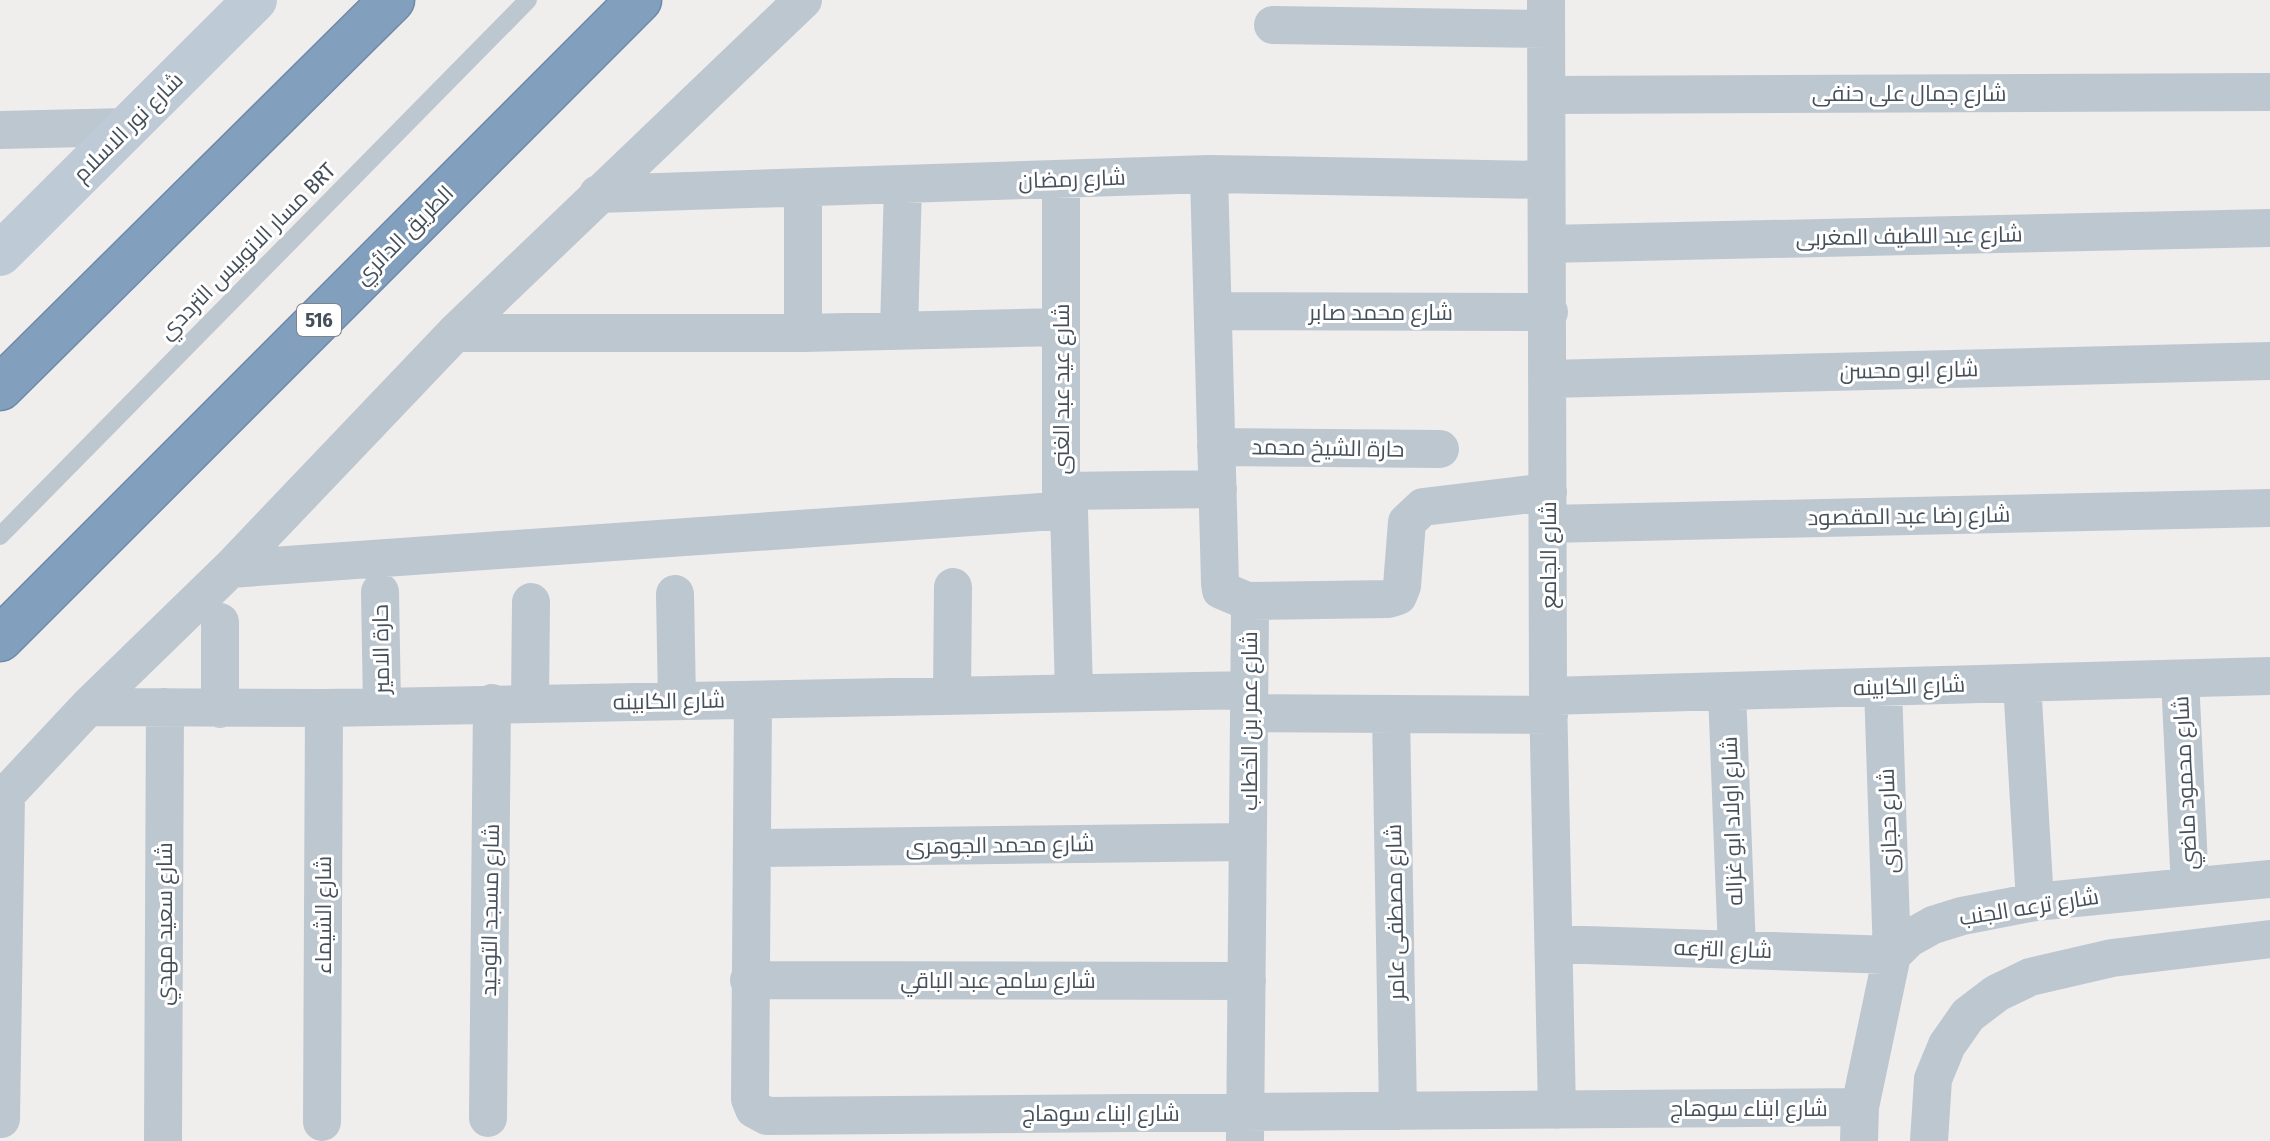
<svg xmlns="http://www.w3.org/2000/svg" width="2270" height="1141" viewBox="0 0 2270 1141" font-family="'Fira Sans Condensed',Cairo,sans-serif">
<style>
.lines{fill:none;stroke-linecap:round;stroke-linejoin:round}
.highway-casing{stroke:#6e8aaa;stroke-width:47}
.lane{stroke:#bdc7d0;stroke-width:18}
.street{stroke:#bdc7d0;stroke-width:38}
.secondary{stroke:#bfcad7;stroke-width:44}
.highway{stroke:#829fbe;stroke-width:44}
.labels{text-anchor:middle;dominant-baseline:central;stroke-width:6;stroke-linejoin:round;paint-order:stroke}
.shield{fill:#fff;stroke:#7d848c;stroke-width:2}
.shield-label{font-size:20px;font-weight:bold;fill:#45505b}
.street-label{font-size:22px;fill:#45505b;stroke:#fff}
</style>
<rect width="100%" height="100%" fill="#f0eded"/>
<g class="lines">
<!-- highway casing -->
<g class="highway-casing">
<path id="highway" d="M0,388l392,-388
M0,639l639,-639"/>
</g>
<!-- lane -->
<path class="lane" d="M0,536l528,-536"/>
<!-- street -->
<path class="street" d="M1546,0l2,696 9,414
M1273,25l273,4
M1547,95l723,-3
M0,130l127,-3
M1209,174l11,409 1,7 26,11 3,11 -5,529
M1061,179v312l8,19 5,182
M803,188v145
M598,194l611,-20 337,6
M1547,244l723,-16
M1213,311l336,1
M899,330l4,-146
M455,333h348l258,-6
M1548,379l722,-18
M1216,447l224,2
M1061,491l157,-2
M1548,524l722,-16
M230,569l839,-59
M380,592l2,114
M675,594l2,107
M1247,601l141,-2 10,-3 4,-10 5,-64 16,-15 125,-15
M2180,679l10,208
M2022,683l13,219
M1727,692l10,258
M952,696l1,-109
M1548,696l722,-20
M753,700l-3,399 4,10 13,7 1093,-9
M530,703l1,-101
M88,707l236,1 925,-18
M220,709v-87
M1249,713l300,2
M1391,714l7,397
M0,801l88,-94 142,-138 225,-236 348,-333
M752,848l496,-6
M1554,944l338,11 -9,-268
M749,980l498,1
M488,1118l4,-415
M1,1119l5,-324
M322,1122l2,-414
M163,1141l2,-434
M1859,1141l1,-34 32,-152 16,-16 25,-14 29,-9 73,-14 235,-23
M1929,1141l4,-62 14,-34 21,-30 29,-22 33,-16 82,-19 158,-19"/>
<!-- secondary -->
<path class="secondary" d="M0,254l255,-254"/>
<!-- highway -->
<use href="#highway" class="highway"/>
</g>
<g class="labels">
<!-- shield labels -->
<rect class="shield" x="297" y="304" width="44" height="32" rx="6"/>
<g class="shield-label">
<text x="319" y="320">516</text>
</g>
<!-- street labels -->
<g class="street-label">
<text x="1909" y="93">شارع جمال على حنفى</text>
<text transform="translate(128 127) rotate(-45)">شارع نور الاسلام</text>
<text transform="translate(1072 179) rotate(-2)">شارع رمضان</text>
<text transform="translate(404 235) rotate(-45)">الطريق الدائري</text>
<text transform="translate(1909 236) rotate(-1)">شارع عبد اللطيف المغربى</text>
<text transform="translate(247 251) rotate(-45)">مسار الاتوبيس الترددي BRT</text>
<text x="1381" y="312">شارع محمد صابر</text>
<text transform="translate(1909 370) rotate(-1)">شارع ابو محسن</text>
<text transform="translate(1061 389) rotate(-90)">شارع عيد عبد الغنى</text>
<text transform="translate(1328 448) rotate(1)">حارة الشيخ محمد</text>
<text transform="translate(1909 516) rotate(-1)">شارع رضا عبد المقصود</text>
<text transform="translate(1548 555) rotate(-90)">شارع الجامع</text>
<text transform="translate(381 649) rotate(-91)">حارة الامير</text>
<text transform="translate(1909 686) rotate(-2)">شارع الكابينه</text>
<text transform="translate(669 701) rotate(-1)">شارع الكابينه</text>
<text transform="translate(1249 721) rotate(-90)">شارع عمر بن الخطاب</text>
<text transform="translate(2185 783) rotate(-93)">شارع محمود ماضي</text>
<text transform="translate(1732 821) rotate(-92)">شارع اولاد ابو غزاله</text>
<text transform="translate(1888 821) rotate(-92)">شارع حجازى</text>
<text transform="translate(1000 845) rotate(-1)">شارع محمد الجوهرى</text>
<text transform="translate(2029 907) rotate(-9)">شارع ترعه الجنب</text>
<text transform="translate(490 910) rotate(-89)">شارع مسجد التوحيد</text>
<text transform="translate(1395 912) rotate(-91)">شارع مصطفى عامر</text>
<text transform="translate(323 915) rotate(-90)">شارع الشيماء</text>
<text transform="translate(164 924) rotate(-90)">شارع سعيد مهدي</text>
<text transform="translate(1723 949) rotate(2)">شارع الترعه</text>
<text x="998" y="980">شارع سامح عبد الباقي</text>
<text x="1749" y="1108">شارع ابناء سوهاج</text>
<text x="1101" y="1113">شارع ابناء سوهاج</text>
</g>
</g>
</svg>
